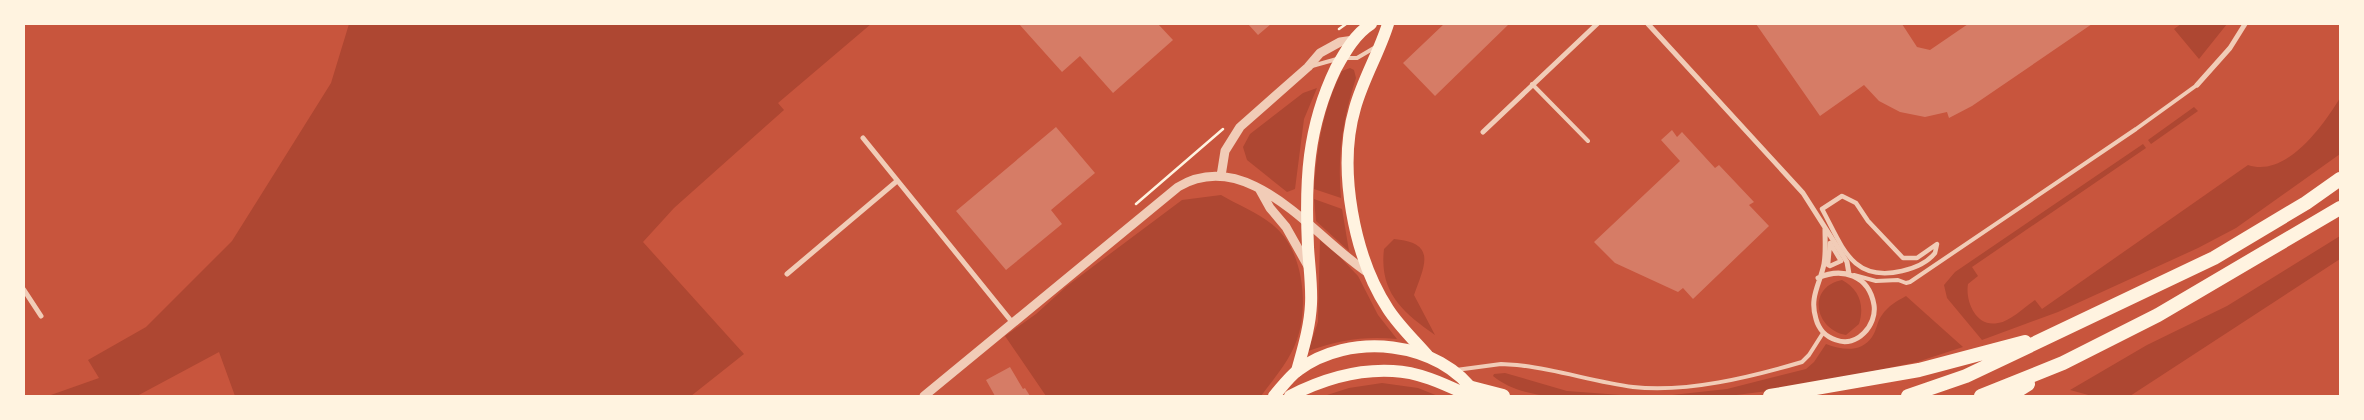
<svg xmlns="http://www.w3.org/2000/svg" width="2364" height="420" viewBox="0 0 2364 420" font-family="'Open Sans',sans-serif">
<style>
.green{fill:#ae4732}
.building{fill:#d67c66}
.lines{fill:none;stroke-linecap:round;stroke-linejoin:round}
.path{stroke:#fff3e0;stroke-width:2.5}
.service{stroke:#f1ccb7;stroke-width:4}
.pedestrian{stroke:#f1ccb7;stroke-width:4.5}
.minor{stroke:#f1ccb7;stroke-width:5}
.tertiary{stroke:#f1ccb7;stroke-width:9}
.primary{stroke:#fff3e0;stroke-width:12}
.trunk{stroke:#fff3e0;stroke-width:12}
.motorway{stroke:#fff3e0;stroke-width:14}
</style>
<rect width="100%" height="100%" fill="#c8553d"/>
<!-- green -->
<path class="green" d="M349,24h522l-93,79 6,7 -110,98 -31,34 101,112 -53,42h-456l-16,-44 -82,44h-89l51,-18 -11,-18 58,-33 86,-86 99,-158z
M2181,24h46l-28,35 -25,-30z
M1350,68l4,2 2,8c-13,40 -19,78 -15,120l-27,-9c3,-42 9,-81 28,-118z
M1317,88l-13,31 -9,70 -8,3 -40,-32 -4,-13 7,-13 53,-41z
M2340,98v56l-104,74 -38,20 -140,64 -76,28 -35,-42 -3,-13 11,-13 188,-128 3,4 -174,119 6,9 -10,8c-3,17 8,44 30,39 13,-2 26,-16 37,-23l7,9 206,-144c38,13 75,-39 92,-67z
M2194,107l4,4 -47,33 -3,-4z
M1221,195c17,10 38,18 53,31 28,23 34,74 25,107 -6,24 -24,44 -38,63h-215l-41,-60 31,-22 31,-28 115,-86z
M1314,199l28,10 7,42 -33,-30z
M2340,236v23l-210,137h-38l-22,-6 77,-45 80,-39z
M1394,239c43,4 31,25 20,56l21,40c-33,-23 -56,-43 -51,-86z
M1320,240l19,16 19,20 20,39 19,24c-33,-3 -57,1 -89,12l10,-29z
M1842,280c17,9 23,25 17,44l-13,11c-32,-6 -39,-48 -4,-55z
M1906,296l57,51 -46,15 -125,26 -64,8h-65l64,-7 79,-20 8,-7 12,-18c16,6 35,9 46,-7 5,-7 5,-16 10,-22 6,-9 15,-14 24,-19z
M1505,373l62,18 67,5c-42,0 -106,9 -141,-20l1,-2z
M1382,383l36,5 20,8h-114l25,-8z"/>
<!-- building -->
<path class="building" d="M1019,24h139l15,16 -60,53 -33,-37 -18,16z
M1248,24h23l-13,11z
M1444,24h65l-74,72 -32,-33z
M1756,24h146l15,23 13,3 38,-26h124l-120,82 -23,12 -2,-6 -22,5 -25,-5 -21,-11 -15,-16 -44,31z
M1056,127l39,46 -44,37 11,14 -56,46 -50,-59z
M1672,130l5,7 5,-5 33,36 4,-3 35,37 -5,3 20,21 -76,73 -10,-11 -5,4 -63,-29 -21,-21 86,-81 -19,-21z
M1010,367l13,22 2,-1 5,8h-35l-9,-16z"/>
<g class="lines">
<!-- path -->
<path class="path" d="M1339,29l7,-5
M1136,204l87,-75"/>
<!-- service -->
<path class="service" d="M1346,58h11l17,-10
M1312,66l25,-7
M1532,84l56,57
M1854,275l22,6 22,-1 8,3 4,-1 226,-153 61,-44
M1456,370l45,-6 16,1c39,4 77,17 116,22 54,6 118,-10 169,-25l7,-7 14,-22"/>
<!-- pedestrian -->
<path class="pedestrian" d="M1842,196l14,7 12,18 35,37h14l20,-14 -2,9c-8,10 -20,15 -33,18 -51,12 -60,-26 -80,-62z
M1830,243l11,18 -11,5 -2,-1z"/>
<!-- minor -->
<path class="minor" d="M1648,24l155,169 44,69 2,12
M2197,85l33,-37 15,-24
M1483,132l114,-108
M863,138l149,184
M787,274l110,-93
M1818,278c24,-11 51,-3 56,27 3,20 -17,43 -38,35 -11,-4 -17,-10 -20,-21 -7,-22 4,-35 8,-55 2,-11 1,-24 1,-35
M24,290l17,26"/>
<!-- tertiary -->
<path class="tertiary" d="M1221,176l4,-25 15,-24 68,-60 12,-14 20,-11 14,-2
M1260,190l10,18 16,19 22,39
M924,396l254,-209c72,-43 139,54 192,87"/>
<!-- primary -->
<path class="primary" d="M1388,24c-9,29 -25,55 -33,84 -18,61 -1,149 33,201 11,17 26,31 39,46
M1297,371c6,-22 13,-44 14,-67 1,-19 -2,-39 -3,-57 -3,-65 -1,-119 28,-179 9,-16 19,-34 35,-44"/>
<!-- trunk -->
<path class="trunk" d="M1274,396c7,-8 15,-19 23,-25 52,-40 143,-31 180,25
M1290,396c31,-16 68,-27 103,-25 27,1 53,14 77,25"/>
<!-- motorway -->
<path class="motorway" d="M1472,388l31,8
M1770,396l149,-26 106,-28
M1908,396l58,-20 248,-118 92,-55 34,-24
M1981,396l82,-33 95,-48 182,-107
M2009,396l19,-12"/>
</g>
<!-- border -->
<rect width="2364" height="420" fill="none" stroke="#fff3e0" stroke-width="50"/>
</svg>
